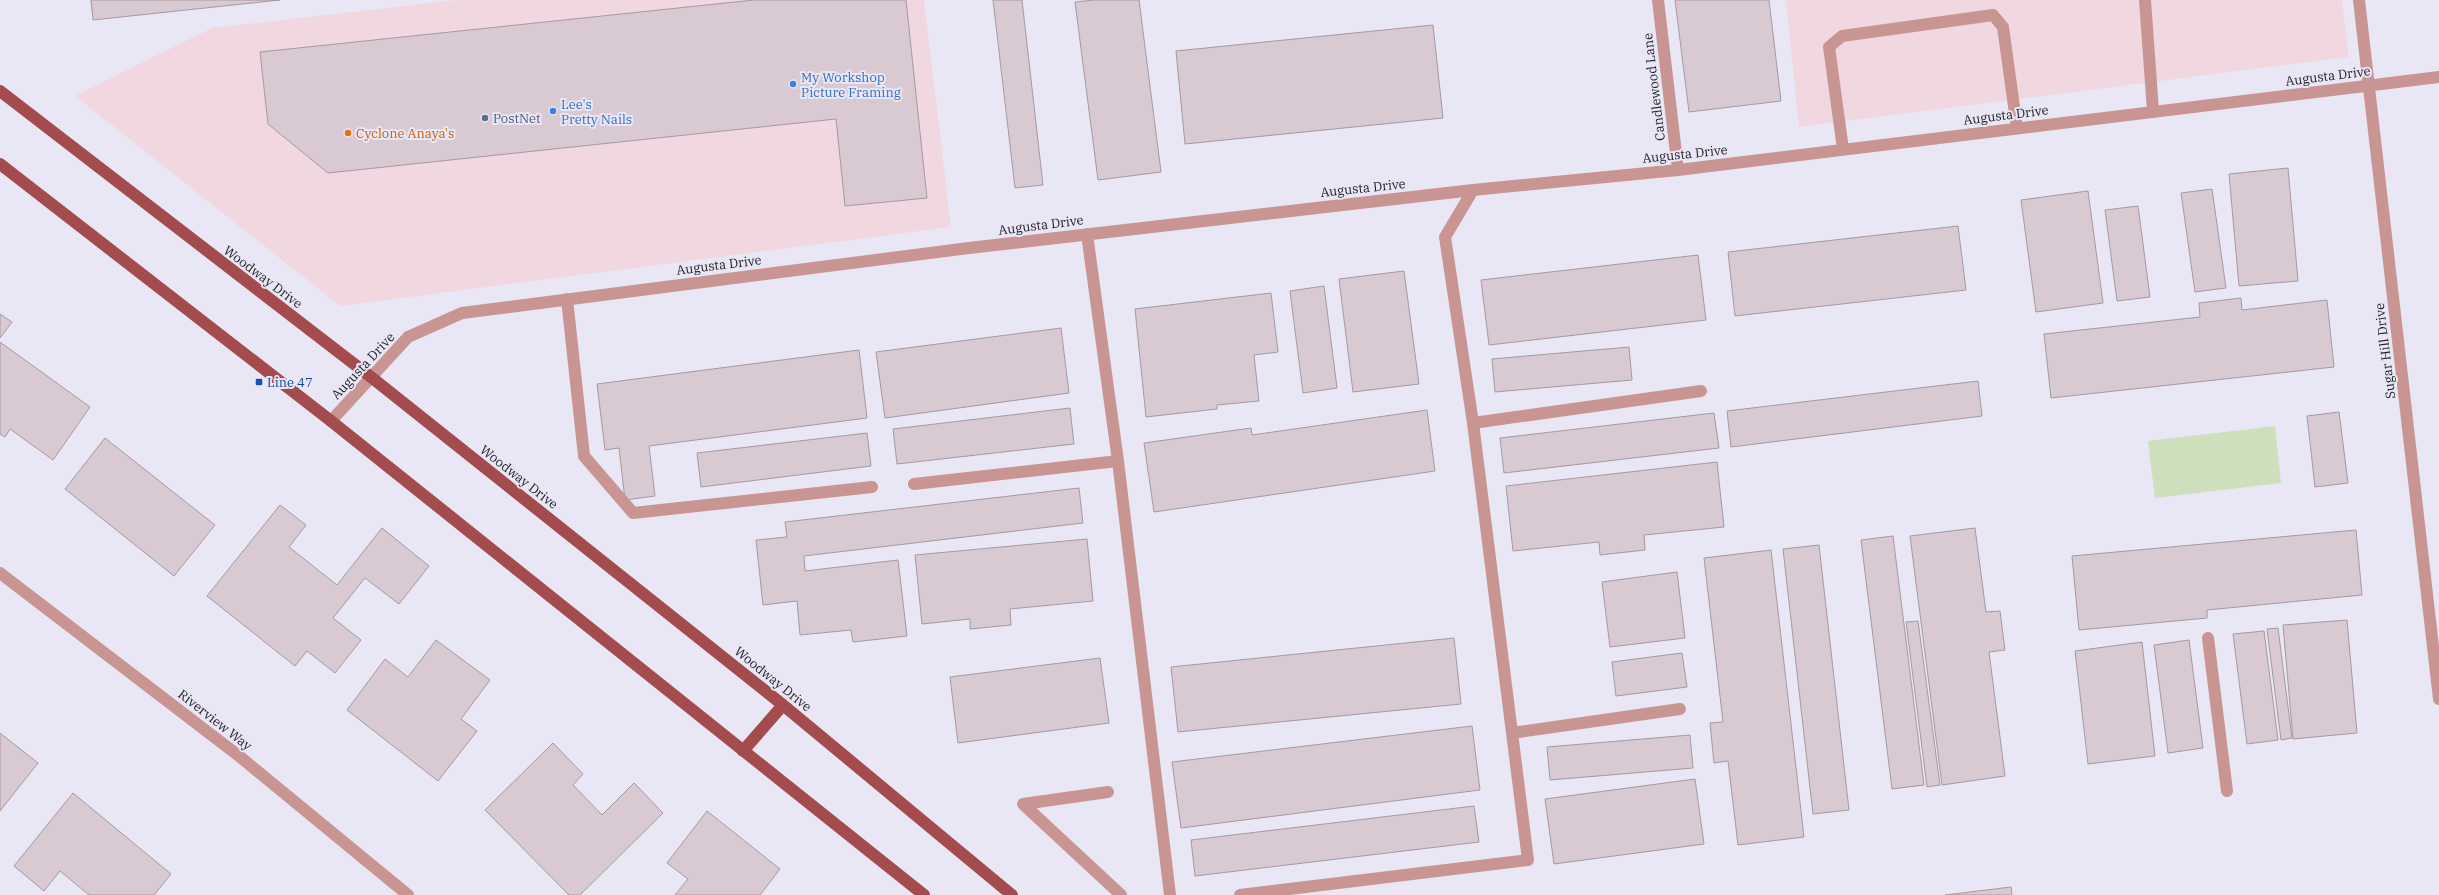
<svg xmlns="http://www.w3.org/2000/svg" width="2439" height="895" viewBox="0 0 2439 895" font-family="'IBM Plex Serif',serif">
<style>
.commercial{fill:#f1d8e0}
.grass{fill:#cedfbb}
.building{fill:#d8c9d2;stroke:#a698a0}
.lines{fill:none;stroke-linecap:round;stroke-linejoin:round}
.minor{stroke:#c99593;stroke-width:12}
.major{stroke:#a44b4d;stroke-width:12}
.shop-dot{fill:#3f7fe0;stroke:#e9e7f6;stroke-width:1.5}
.service-dot{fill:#5c6f8a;stroke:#e9e7f6;stroke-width:1.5}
.food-dot{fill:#e8710a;stroke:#e9e7f6;stroke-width:1.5}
.transit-dot{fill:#1a4fb4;stroke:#e9e7f6;stroke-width:1.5}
.labels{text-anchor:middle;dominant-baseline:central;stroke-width:4;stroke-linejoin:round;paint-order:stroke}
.street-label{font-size:13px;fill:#232228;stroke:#e9e7f6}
.shop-label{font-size:13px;fill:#366cbe;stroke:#e9e7f6;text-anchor:start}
.service-label{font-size:13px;fill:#4e5e75;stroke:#e9e7f6;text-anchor:start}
.food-label{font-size:13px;fill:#c56008;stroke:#e9e7f6;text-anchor:start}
.transit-label{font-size:13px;fill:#164399;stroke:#e9e7f6;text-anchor:start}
</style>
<rect width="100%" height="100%" fill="#e9e7f6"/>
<!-- commercial -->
<path class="commercial" d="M456,0h468l27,227 -611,79 -265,-210 137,-68z
M1786,0h556l7,57 -550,70z"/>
<!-- grass -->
<path class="grass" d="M2275,426l6,57 -126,15 -7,-57z"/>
<!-- building -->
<path class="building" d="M91,0h189l-187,20z
M754,0h152l21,198 -82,8 -9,-87 -508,54 -60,-49 -8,-72z
M993,0h29l21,185 -28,3z
M1094,0h45l22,172 -63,8 -23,-178z
M1675,0h94l12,101 -92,11z
M1433,25l10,93 -258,26 -9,-93z
M2288,168l10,113 -59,5 -10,-112z
M2212,189l14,99 -31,4 -14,-99z
M2088,191l15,112 -67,9 -15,-112z
M2138,206l12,91 -33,4 -12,-91z
M1958,226l8,64 -231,26 -7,-64z
M1698,255l8,65 -217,25 -8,-65z
M1404,271l15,113 -66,8 -14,-113z
M1324,286l13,102 -34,5 -13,-102z
M1271,293l7,59 -24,3 5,46 -42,4v4l-71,8 -11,-108z
M2241,298l1,12 85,-10 7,67 -283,31 -7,-64 156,-17 -1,-14z
M0,314l12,8 -12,16z
M1061,328l8,65 -184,25 -9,-66z
M0,342l90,65 -37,53 -43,-31 -5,8 -5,-3z
M1629,347l3,33 -137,12 -3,-33z
M859,350l8,68 -218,28 6,50 -30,4 -6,-52 -14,2 -8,-66z
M1978,381l4,35 -251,31 -4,-36z
M1070,408l4,36 -177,20 -4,-35z
M1427,410l8,61 -281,41 -10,-69 107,-15 1,7z
M2339,412l9,71 -33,4 -8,-71z
M1714,413l5,35 -215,25 -4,-35z
M867,433l4,33 -170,21 -4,-34z
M105,438l110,87 -41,51 -109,-87z
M1717,462l7,65 -80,8 1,15 -45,5 -1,-13 -86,9 -7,-65z
M1079,488l4,35 -279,33 1,15 93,-11 9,76 -54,6 -2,-12 -51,5 -3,-34 -34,4 -7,-65 31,-3 -2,-15z
M280,505l26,20 -17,22 48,38 45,-57 47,38 -30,38 -34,-26 -32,40 28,22 -26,33 -28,-22 -12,15 -88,-70z
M1975,528l11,84 14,-1 5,39 -16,2 16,124 -63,9 -32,-249z
M2356,530l6,65 -155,15v8l-128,12 -7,-74z
M1893,536l31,249 -32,4 -31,-249z
M1087,539l6,62 -83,8 1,16 -41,4v-10l-48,5 -7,-69z
M1819,545l30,265 -36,4 -30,-265z
M1771,550l33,287 -66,8 -10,-84 -14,2 -4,-40 13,-1 -19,-164z
M1677,572l8,66 -75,9 -8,-65z
M2347,620l10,113 -64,6 -10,-114z
M1918,621l22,164 -13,2 -21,-165z
M2278,628l14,110 -11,2 -14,-111z
M2264,631l14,109 -31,4 -14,-110z
M1454,638l7,66 -283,28 -7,-65z
M436,640l54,40 -29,39 16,12 -39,50 -91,-71 38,-51 23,18z
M2189,640l14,108 -35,5 -14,-108z
M2142,642l13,114 -67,8 -13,-113z
M1682,653l5,34 -71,9 -4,-34z
M1100,658l9,65 -151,20 -8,-66z
M1472,726l8,64 -299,38 -9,-66z
M0,733l38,30 -38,48z
M1690,735l3,33 -143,12 -3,-33z
M553,743l30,31 -10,11 29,30 32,-32 29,30 -83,82h-11l-84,-85z
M1695,779l9,65 -150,20 -9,-65z
M73,793l98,81 -17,21h-65l-29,-24 -16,20 -30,-25z
M1474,806l5,36 -284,34 -4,-36z
M707,811l73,58 -20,26h-85l13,-16 -21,-16z
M2011,887l1,8h-67z"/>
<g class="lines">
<!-- minor -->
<path class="minor" d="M1658,0l20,170
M2145,0l8,111
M2359,0l80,699
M1843,149l-14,-102 13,-11 151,-21 10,12 14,101
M1087,234l31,227 52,434
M567,299l17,157 49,57 239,-26
M331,421l77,-84 54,-24 507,-65 504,-58 205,-20 761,-93
M1473,423l228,-32
M914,484l204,-23
M0,573l239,183 169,139
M2208,638l19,153
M1512,733l168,-24
M1108,792l-85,12 98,91
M1240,895l288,-35 -55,-437 -28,-186 28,-47"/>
<!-- major -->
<path class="major" d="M0,91l371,286 412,328 229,190
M0,164l331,257 593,474
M743,751l40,-46"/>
</g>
<!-- markers -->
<g class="shop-dot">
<circle cx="793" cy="84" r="4"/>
<circle cx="553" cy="111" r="4"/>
</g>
<circle class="service-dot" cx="485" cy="118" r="4"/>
<circle class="food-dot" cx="348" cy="133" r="4"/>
<rect class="transit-dot" x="255" y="378" width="8" height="8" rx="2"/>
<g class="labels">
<!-- street labels -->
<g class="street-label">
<text transform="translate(2328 76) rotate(-7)">Augusta Drive</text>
<text transform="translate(1654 87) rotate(-97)">Candlewood Lane</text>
<text transform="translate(2006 115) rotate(-7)">Augusta Drive</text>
<text transform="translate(1685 154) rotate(-6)">Augusta Drive</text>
<text transform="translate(1363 188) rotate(-6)">Augusta Drive</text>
<text transform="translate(1041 225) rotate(-7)">Augusta Drive</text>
<text transform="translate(719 265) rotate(-7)">Augusta Drive</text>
<text transform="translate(263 277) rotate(37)">Woodway Drive</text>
<text transform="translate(2385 351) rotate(-97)">Sugar Hill Drive</text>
<text transform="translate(363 366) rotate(-47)">Augusta Drive</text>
<text transform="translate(519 477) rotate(38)">Woodway Drive</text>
<text transform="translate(773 679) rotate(39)">Woodway Drive</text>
<text transform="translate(215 720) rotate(38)">Riverview Way</text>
</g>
<!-- shop labels -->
<g class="shop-label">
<text x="801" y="77">My Workshop<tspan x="801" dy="15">Picture Framing</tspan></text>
<text x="561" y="104">Lee's<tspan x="561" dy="15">Pretty Nails</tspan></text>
</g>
<!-- service labels -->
<g class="service-label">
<text x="493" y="118">PostNet</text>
</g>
<!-- food labels -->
<g class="food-label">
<text x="356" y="133">Cyclone Anaya's</text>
</g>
<!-- transit labels -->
<g class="transit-label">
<text x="267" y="382">Line 47</text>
</g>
</g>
</svg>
